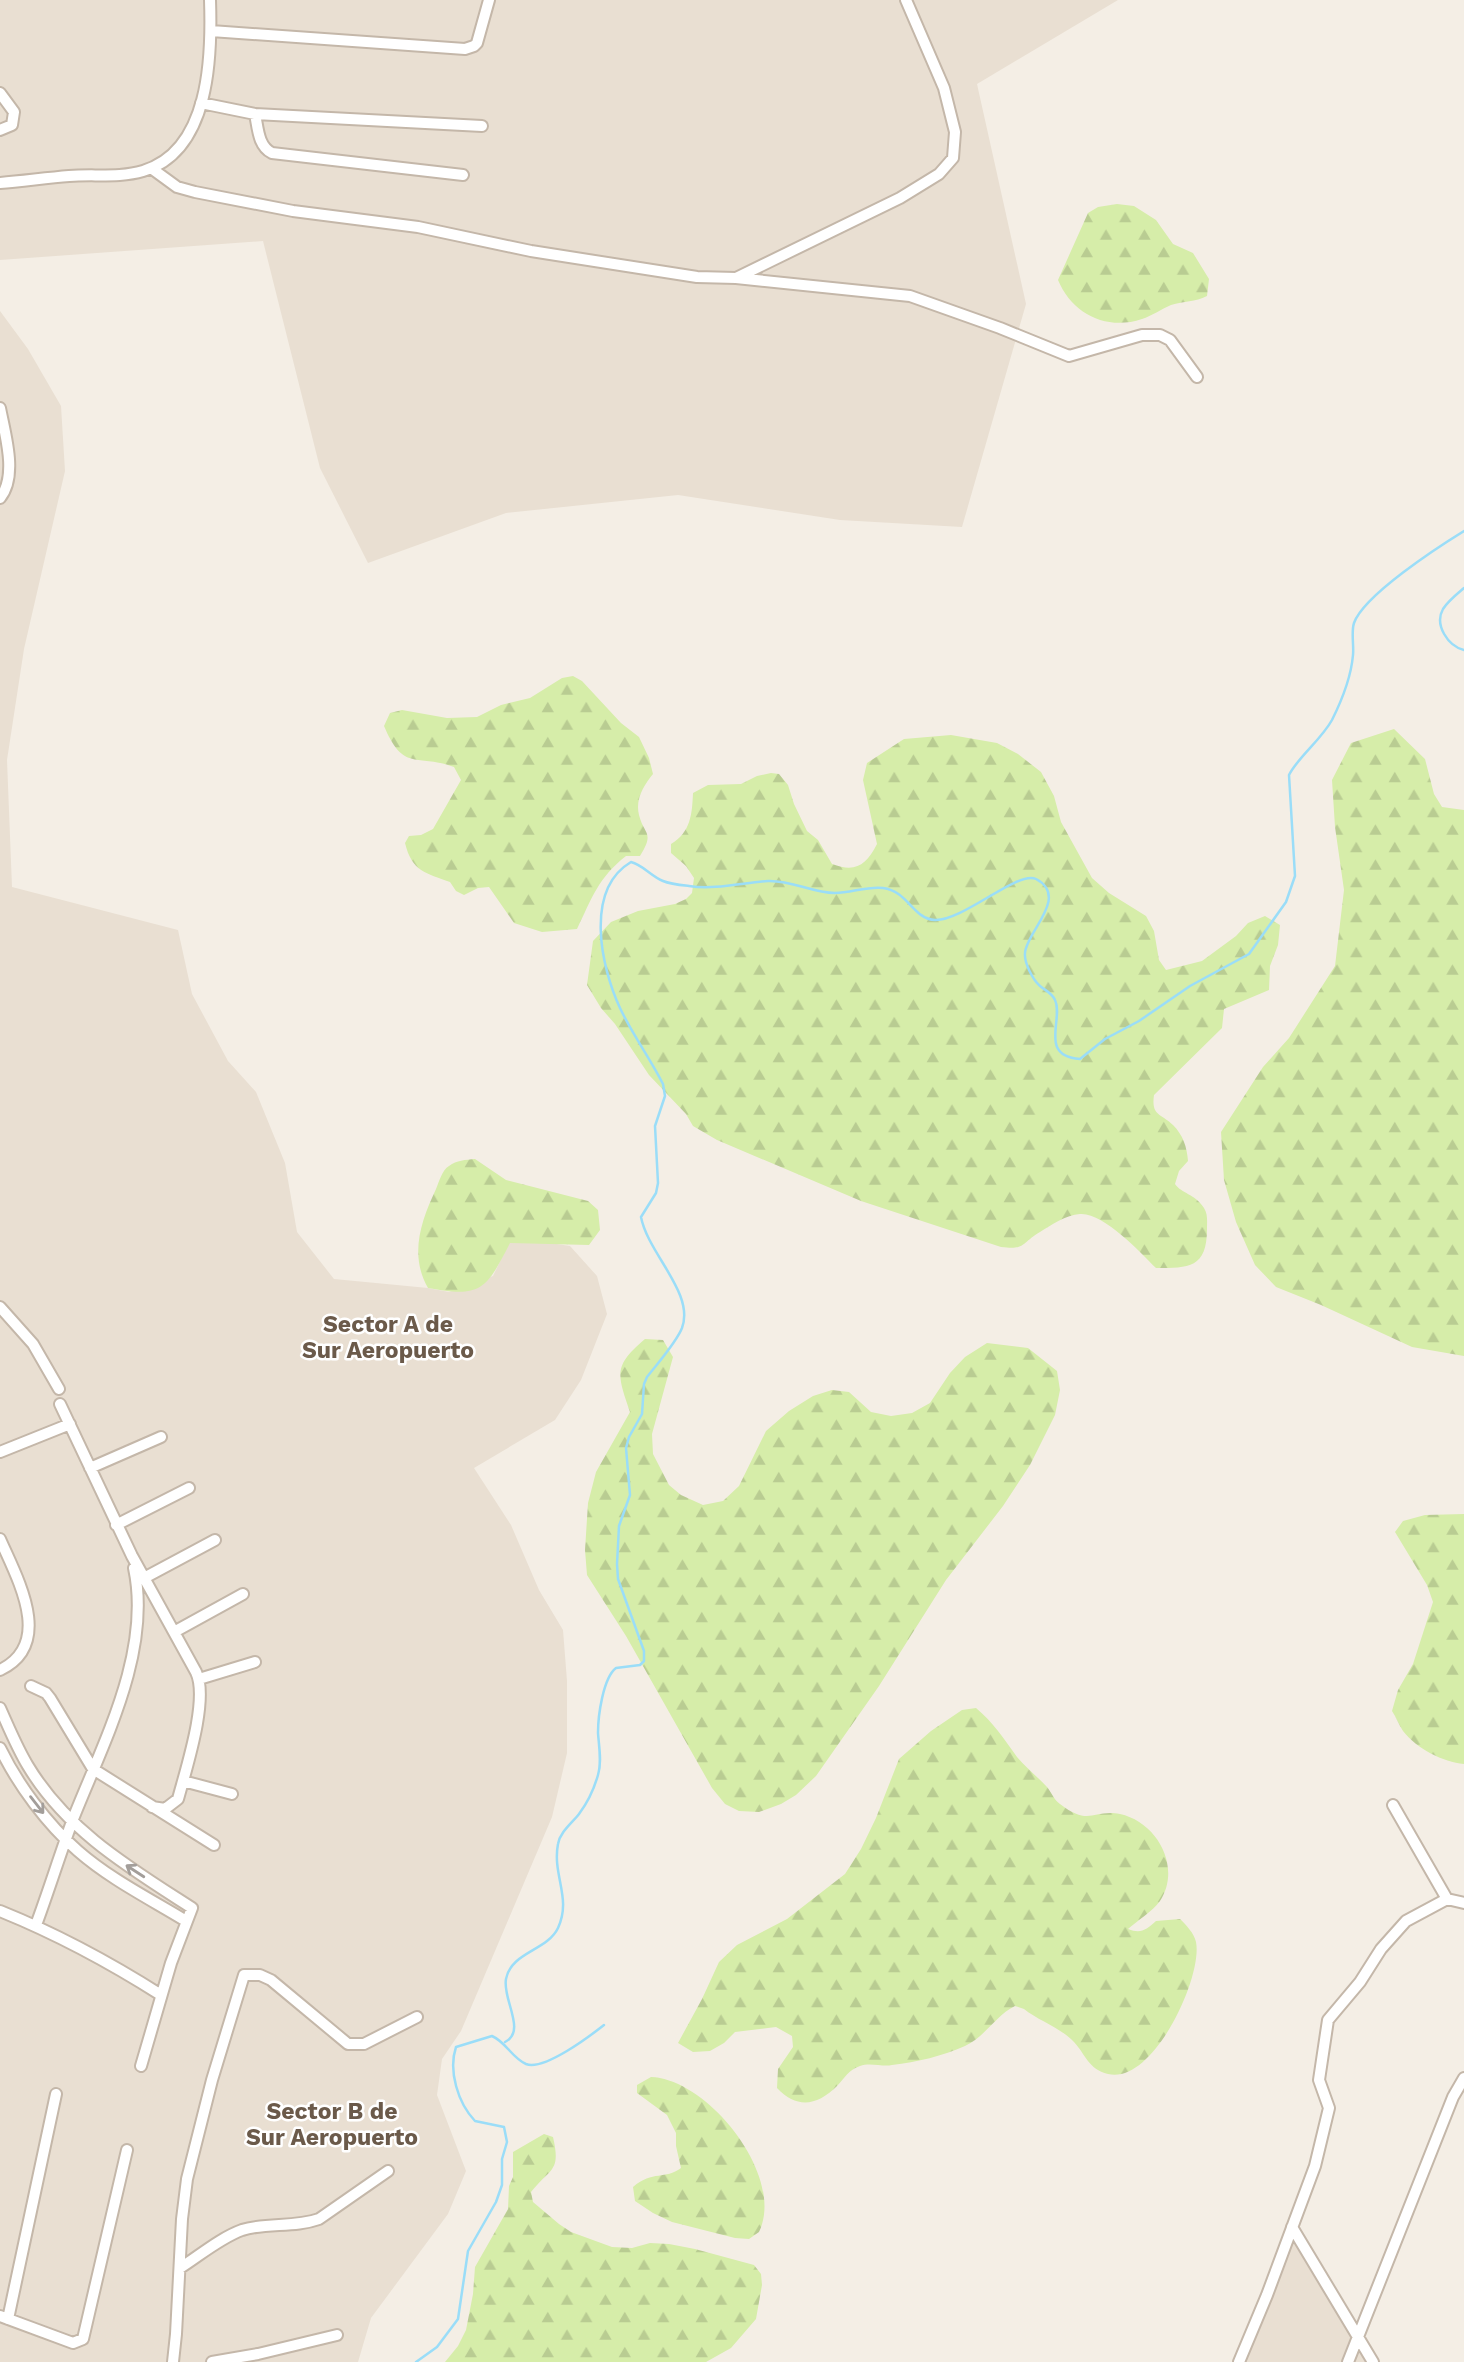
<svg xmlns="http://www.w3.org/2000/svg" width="1464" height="2362" viewBox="0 0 1464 2362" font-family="'Work Sans',sans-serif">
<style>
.residential{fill:#e9dfd2}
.forest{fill:url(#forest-firs)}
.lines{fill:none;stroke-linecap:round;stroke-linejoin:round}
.stream{stroke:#9addf8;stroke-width:2.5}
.minor-casing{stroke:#c4b7a9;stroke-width:14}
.minor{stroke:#fff;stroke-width:10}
.oneway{stroke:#a39e9a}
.labels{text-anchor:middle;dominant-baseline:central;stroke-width:5;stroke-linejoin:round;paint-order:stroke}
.neighbourhood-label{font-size:23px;font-weight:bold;fill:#6b5a4a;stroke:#fff}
</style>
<defs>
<pattern id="forest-firs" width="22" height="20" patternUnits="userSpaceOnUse" patternTransform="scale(1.75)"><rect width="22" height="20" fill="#d6eda9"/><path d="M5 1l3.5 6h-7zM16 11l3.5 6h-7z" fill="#b9cc92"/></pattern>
</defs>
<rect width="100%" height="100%" fill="#f4eee5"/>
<!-- residential -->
<path class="residential" d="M0,0h1118l-141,84 49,220 -64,223 -122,-7 -162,-25 -172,18 -138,50 -48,-95 -57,-227 -263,19z
M0,311l28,38 33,57 4,65 -41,178 -17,111 5,127 166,43 14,64 36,67 28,31 29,71 12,69 37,47 94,9 21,4 44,-16 16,-33 35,-1 26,4 27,30 10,38 -26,66 -26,40 -81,48 37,57 28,65 24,40 4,51v72l-15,64 -91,214 -19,28 -5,36 29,76 -18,43 -77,104 -13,44h-358z
M1292,2227l81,135h-134z"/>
<!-- forest -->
<path class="forest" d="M1117,204l17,2 22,14 17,24 20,9 16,26 -2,17c-12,6 -23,5 -36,9 -10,4 -19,11 -29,14 -35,12 -70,-5 -84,-39l30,-67 10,-6z
M573,676l9,5 39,42 18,14 10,21 4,16c-9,11 -18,25 -14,41 5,20 16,17 1,41h-14c-28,22 -34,42 -49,73l-35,3 -28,-9 -25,-36 -11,1 -14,7 -8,-4 -6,-9c-24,-9 -38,-10 -45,-39l4,-7 12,-1 12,-6 28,-49 -7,-13c-38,-14 -50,6 -70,-41l6,-13 12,-3 45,8 30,-1 24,-12 29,-7 32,-20z
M1394,729l31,30 9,35 8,13 22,3v546l-52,-9 -91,-42 -45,-18 -21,-22 -19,-43 -12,-42 -3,-48 42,-65 26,-29 46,-72 9,-76 -9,-63 -3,-47 19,-37z
M951,735l46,8 21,11 23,18 13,24 7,26 31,56 17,15 37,23 8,15 5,29 7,10 36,-9 34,-25 12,-13 17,-7 15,9 -2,20 -8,21 -1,24 -45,19 -2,19 -68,67c-3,21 7,18 19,30 10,10 14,22 15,36l-9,10 -4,13c7,10 19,9 29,24 4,6 3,14 3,21 0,39 -18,39 -51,39 -16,-16 -53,-56 -76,-54 -14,1 -29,11 -40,18 -20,12 -14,18 -39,15l-140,-46 -144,-61 -24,-14 -7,-12 -37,-39 -34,-51 -14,-16 -14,-23 6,-44 18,-19 27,-11 37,-7 11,-5 6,-6 2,-15 -8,-12 -15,-13v-9c20,-12 21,-30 22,-51l15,-8 33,-1 16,-8 14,-3 8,1 9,11 6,19 13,27 11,9 14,24c24,9 34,1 45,-20l-14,-64 4,-17 37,-24z
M475,1159l31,21 82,21 10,9 2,20 -11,15 -79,-2c-24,47 -29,55 -82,45 -19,-33 -7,-67 8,-99 3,-7 6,-19 13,-23 8,-6 16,-6 26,-7z
M645,1339l18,1 10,17 -21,77 1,20 16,31 12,10 22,10 20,-4 16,-15 27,-55 23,-20 24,-15 19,-6 17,2 22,20 20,4 21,-3 18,-10 20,-30 15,-16 22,-14 41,5 29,23 3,19 -5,25 -25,50 -27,41 -57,74 -67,106 -63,90 -20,19 -15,9 -22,8 -20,-1 -14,-7 -13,-16 -86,-152 -39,-61 -2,-25 3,-47 8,-31 34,-60c-13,-38 -17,-46 15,-73z
M1464,1514v250c-21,-2 -47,-15 -61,-33 -4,-6 -7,-14 -11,-20l6,-21 15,-26 20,-62 -6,-17 -32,-53 8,-11 22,-6z
M976,1708c17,14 28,31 41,49 9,11 21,20 30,30 5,6 7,13 13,17 30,23 32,5 60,10 37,8 62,53 40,87 -8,11 -22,19 -32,28 13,5 18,1 28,-8l24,-2c6,6 14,14 16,23 7,35 -43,143 -88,132 -20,-5 -22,-19 -34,-32 -13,-14 -35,-21 -50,-33l-9,-3c-20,10 -29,30 -50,40 -22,10 -48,16 -73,19 -10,2 -22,-3 -32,1 -12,4 -15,12 -23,20 -20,20 -40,23 -60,2l1,-19 15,-22 -1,-11 -16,-9 -41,5 -11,11 -14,8 -17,1 -15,-9 24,-44 17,-37 18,-17 50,-26 58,-45 16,-25 15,-31 23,-59 32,-28 31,-21z
M651,2077c57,2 135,99 108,155l-10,7 -14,-1 -63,-16 -19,-9 -18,-12 -2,-14c20,-17 32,-7 48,-19l-5,-22v-13l-9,-18 -30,-22v-8z
M544,2134l9,3c8,35 -2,30 -22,55l2,10 26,22 12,8 41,15 20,1 18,-5 19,1 26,5 59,16 7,9 1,11 -6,34 -25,29 -25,14h-261l13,-16 8,-16 7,-36 2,-27 33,-58 1,-23 4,-9v-25z"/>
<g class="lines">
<!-- stream -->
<path class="stream" d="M1464,588c-7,6 -16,13 -21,21 -9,16 5,37 21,41
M505,2042c22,-11 -3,-43 1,-63 5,-27 41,-28 52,-51 14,-30 -6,-53 0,-84 2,-12 14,-21 21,-30 9,-12 15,-25 19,-39 4,-13 1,-28 0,-42 0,-17 5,-55 18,-65l24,-3 4,-4v-10l-26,-72 -1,-15 2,-38 11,-31 -4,-47 3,-11 13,-23 2,-30 3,-7c10,-13 29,-34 35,-49 13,-35 -34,-74 -41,-111l15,-24 2,-10 -3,-57 10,-30 -2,-12c-13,-26 -31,-50 -43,-76 -19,-41 -36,-118 11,-146 12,3 20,14 32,19 7,3 17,4 26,5 25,4 53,-3 79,-5 24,-1 44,12 67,12 16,0 32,-7 48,-5 25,3 30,31 52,32 28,1 83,-50 101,-41 34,18 -10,53 -11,74 -1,10 8,27 15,33 6,5 12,7 15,14 9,19 -17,56 25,59l25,-20 34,-18 51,-35 59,-32 37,-52 9,-26 -6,-101c9,-18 32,-35 43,-55 10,-20 19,-42 21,-65 1,-10 -2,-23 1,-32 10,-28 84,-76 110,-92
M416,2362l21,-15 21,-28 10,-68 28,-49 6,-17v-26l5,-17 -3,-15 -29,-6c-17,-18 -27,-50 -19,-74l36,-11c14,6 20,22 34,28 18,7 64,-28 78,-39"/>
<!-- minor casing -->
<g class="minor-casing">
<path id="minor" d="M211,31l254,18 9,-3 3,-3 12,-43
M0,93l14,19 -2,13 -12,5
M201,103l54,11 227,12
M255,114c3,14 3,32 17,39l191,22
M151,168l26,19 18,5 98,19 125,16 113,24 166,26 39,1 174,18 90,32 69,28 73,-21h18l10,5 27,37
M0,183c23,-2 46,-5 69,-7 24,-2 51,2 74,-5 67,-20 69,-114 67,-171
M736,278l164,-80 39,-24 14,-16 2,-26 -11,-44 -38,-88
M0,408c5,26 18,68 0,90
M0,1307l33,37 26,45
M60,1404l72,152 64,116c13,27 -10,97 -18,127l-13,10 -13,-2
M0,1452l70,-28
M90,1468l71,-31
M116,1525l73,-37
M0,1539c17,39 55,105 0,131
M144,1578l71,-38
M174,1632l69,-38
M199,1679l56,-17
M31,1686l15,7 4,5 43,71 121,76
M0,1708c9,20 17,40 28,58 39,65 102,102 164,142l-21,55 -30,103
M0,1748c18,37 47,76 78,103 32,28 72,48 108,70
M183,1781l49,13
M1393,1805l54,94
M0,1911c57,23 109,51 161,84
M36,1925c13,-35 24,-71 37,-106 30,-76 79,-167 61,-251
M1292,2227l81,135
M180,2268c19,-12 40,-30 62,-38 25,-8 52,-2 77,-11l69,-48
M0,2316l73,27 10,-4 44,-189
M8,2319l48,-225
M173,2362l3,-28 6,-115 5,-40 25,-99 32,-105h16l11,5 77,64h16l53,-27
M212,2362l46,-8 79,-19
M1239,2362l28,-67 48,-129 14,-58 -10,-28 9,-60 32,-38 21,-33 25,-28 41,-22 17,4
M1348,2362l105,-265 11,-19"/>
</g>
<!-- minor -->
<use href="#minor" class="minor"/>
</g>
<!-- one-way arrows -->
<defs><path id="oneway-shaft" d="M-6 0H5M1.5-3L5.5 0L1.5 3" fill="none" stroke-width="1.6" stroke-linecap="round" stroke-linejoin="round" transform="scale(1.75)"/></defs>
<g class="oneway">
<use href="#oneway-shaft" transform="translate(37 1805) rotate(52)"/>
<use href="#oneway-shaft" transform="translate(135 1871) rotate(-147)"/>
</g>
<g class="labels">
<!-- neighbourhood labels -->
<g class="neighbourhood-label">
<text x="388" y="1324">Sector A de<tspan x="388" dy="26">Sur Aeropuerto</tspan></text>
<text x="332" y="2111">Sector B de<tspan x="332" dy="26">Sur Aeropuerto</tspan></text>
</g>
</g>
</svg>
